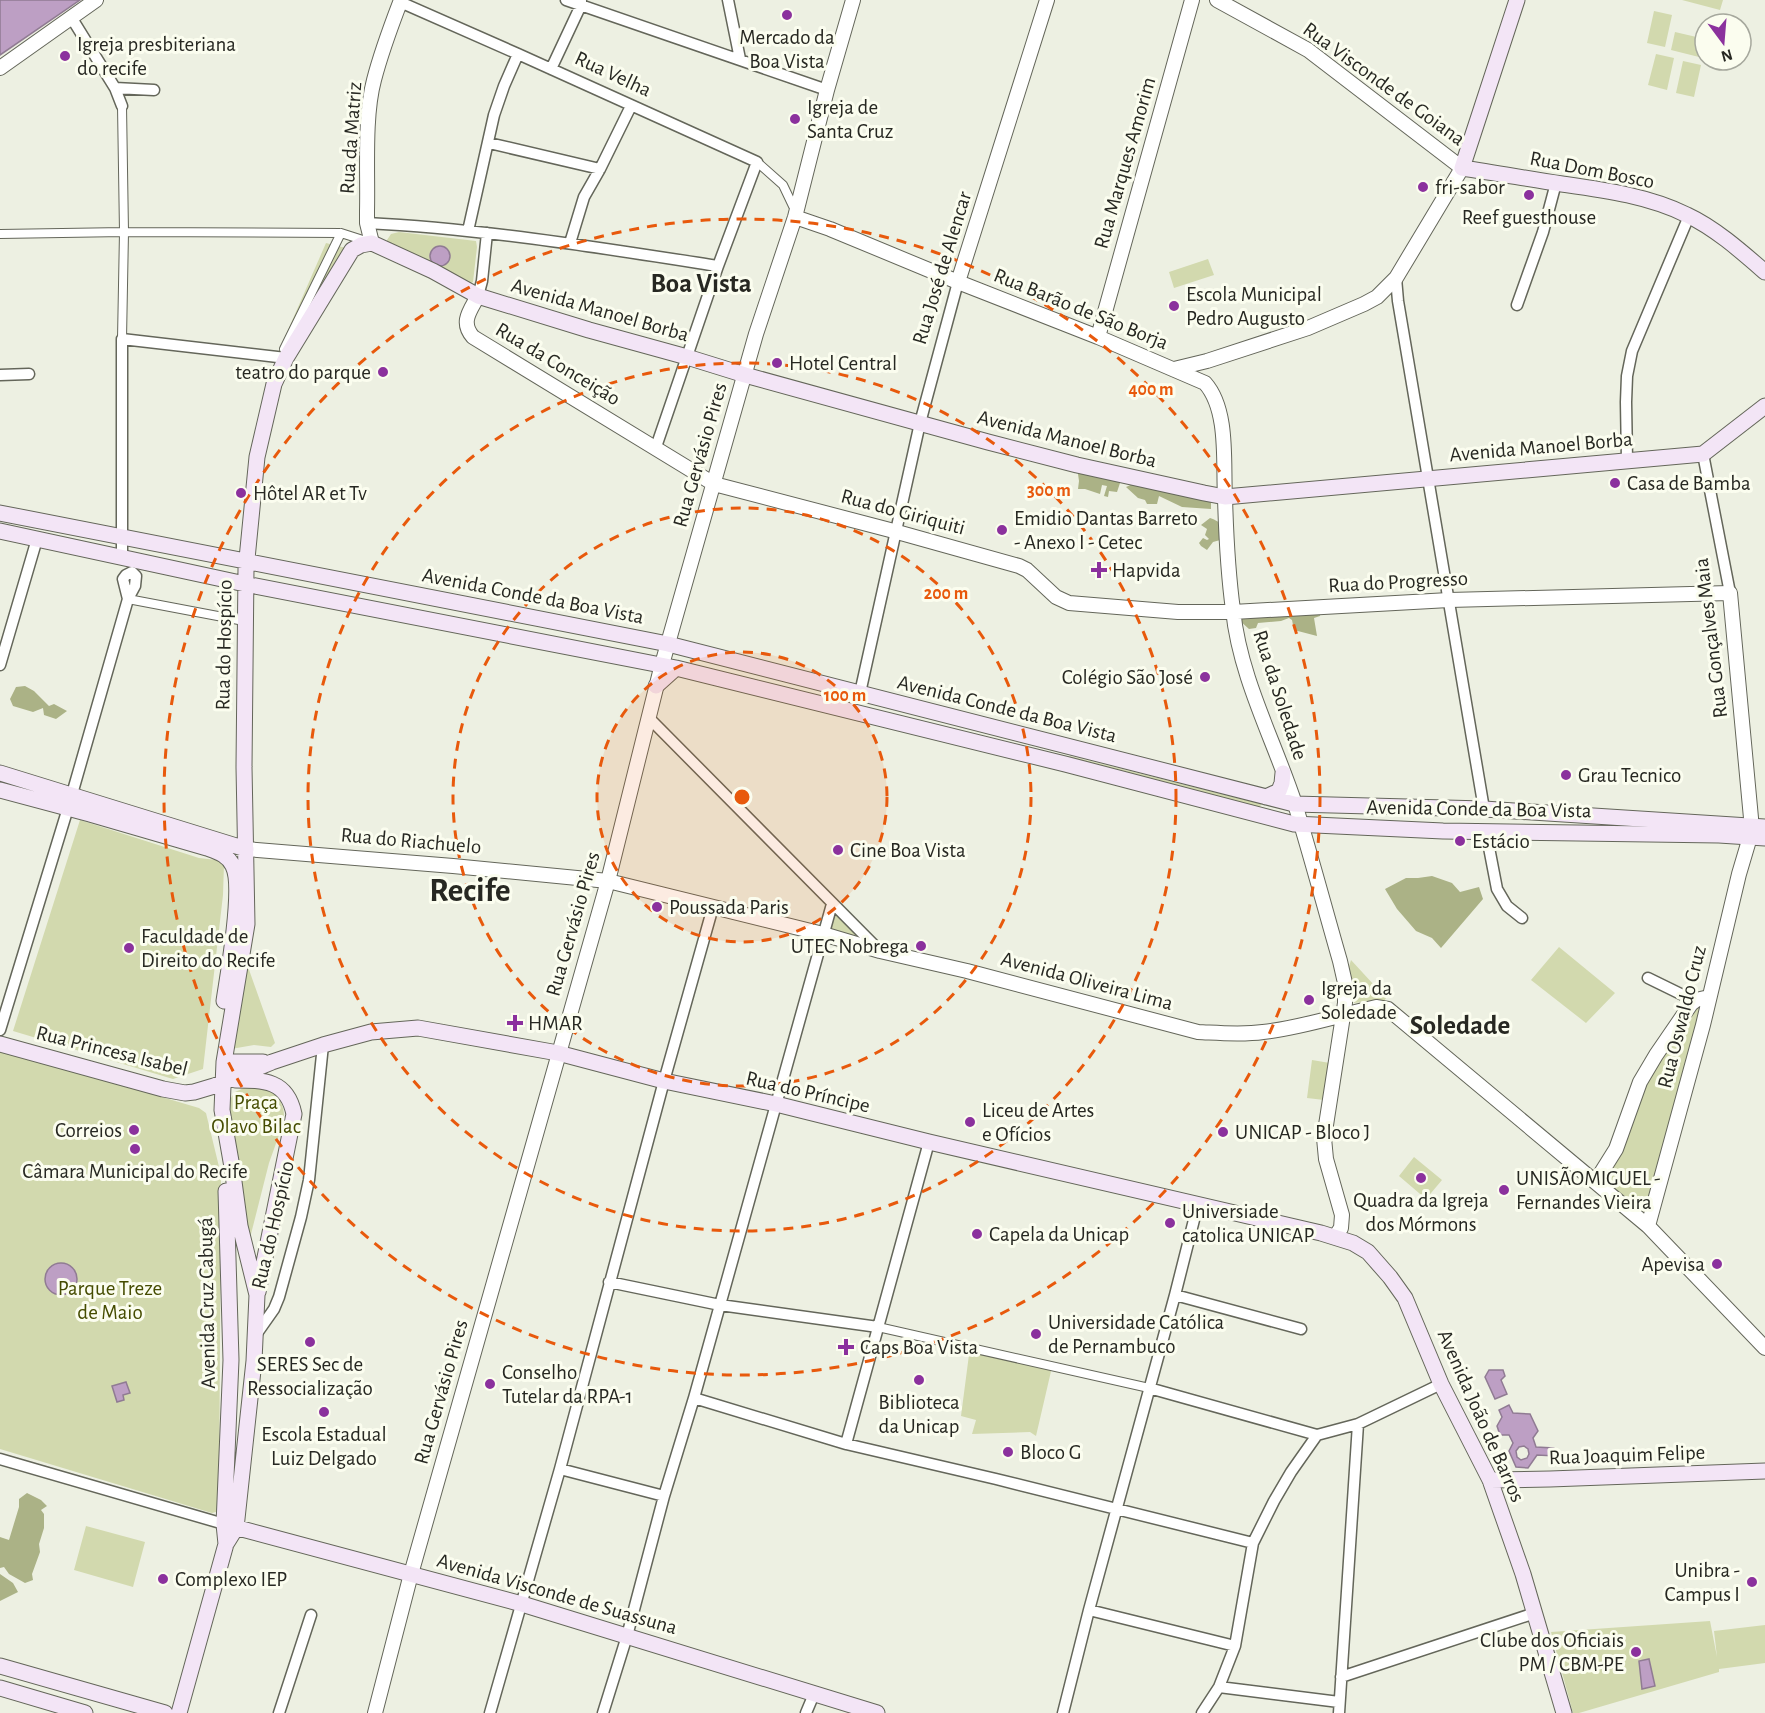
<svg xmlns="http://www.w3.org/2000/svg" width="1765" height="1713" viewBox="0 0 1765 1713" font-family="'Alegreya Sans',sans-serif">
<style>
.green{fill:#d2d9ae}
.forest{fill:#abb286}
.water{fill:#bd9fc4;stroke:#907b93;stroke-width:1.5;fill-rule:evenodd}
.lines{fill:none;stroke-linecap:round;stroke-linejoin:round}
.pedestrian-casing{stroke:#64665a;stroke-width:10}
.minor-casing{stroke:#64665a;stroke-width:13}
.tertiary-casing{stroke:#64665a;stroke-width:16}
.secondary-casing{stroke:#64665a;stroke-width:17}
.pedestrian{stroke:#fff;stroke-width:8}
.minor{stroke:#fff;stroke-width:10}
.tertiary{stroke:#fff;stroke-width:14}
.secondary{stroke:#f3e5f6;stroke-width:15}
.ring{fill:none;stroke:#e8590c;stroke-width:3;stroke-dasharray:10 8}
.poi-dot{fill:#8b319d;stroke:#fbfdef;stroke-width:2}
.labels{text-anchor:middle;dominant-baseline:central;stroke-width:6;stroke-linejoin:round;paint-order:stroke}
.poi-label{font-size:21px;fill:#272822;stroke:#fbfdef;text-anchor:start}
.street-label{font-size:21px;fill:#272822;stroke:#fbfdef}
.park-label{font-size:21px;fill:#454c00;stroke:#fbfdef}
.district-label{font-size:27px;font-weight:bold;fill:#272822;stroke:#fbfdef}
.town-label{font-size:33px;font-weight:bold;fill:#272822;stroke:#fbfdef}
.centre{fill:#e8590c;stroke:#fbfdef;stroke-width:3}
.ring-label{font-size:18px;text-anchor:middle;font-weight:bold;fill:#e8590c;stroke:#fbfdef;stroke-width:6;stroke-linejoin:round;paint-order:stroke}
</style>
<rect width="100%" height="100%" fill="#edf0e2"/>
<!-- green -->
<path class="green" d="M1682,0h41l-3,10z
M1654,11l18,4 -7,32 -18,-4z
M1675,32l30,7 -2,19 -32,-8z
M1656,54l18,4 -7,32 -19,-5z
M1683,61l18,4 -7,32 -18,-4z
M399,232l77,9 1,6 -4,35 -4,2 -82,-41v-3l4,-6z
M326,243l20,5 -61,106 -7,-1z
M1208,259l6,16 -40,13 -5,-16z
M1070,756l191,48 -1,3 -190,-47 -2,-2z
M80,820l119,38 18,2 7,4 -1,31 -20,174 -30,10 -160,-48z
M832,904l48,47 -57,-17z
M1559,947l56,46 -29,30 -55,-43z
M1351,960l35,38 -2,3h-14l-16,2 -6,-33z
M247,964l28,79 -4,4 -17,-2 -23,4z
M1704,1002l-59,214 -42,-36 41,-95 48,-79z
M0,1049l199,59 7,5 15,62 -2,332 -3,5 -4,1 -212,-64z
M1312,1060l18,3 -6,37 -17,-2z
M246,1087l23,1c11,10 16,18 15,33l-15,42 -19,75 -7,-26 -1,-27 -5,-35 -10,-29 1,-19 7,-10z
M1414,1157l28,23 -16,19 -27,-23z
M970,1347l82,20 -16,69 -6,-4 -58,2 4,-14 -15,-4z
M86,1526l59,16 -12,45 -59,-17z
M1710,1621l7,36 -3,-26 51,-6v38l-46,6v3l-140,41h-6l-22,-81z"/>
<!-- forest -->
<path class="forest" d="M1083,471l38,9 -4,12 -8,-1 -1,6 -4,-1 3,-10 -5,-1 -2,9 -15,-5h-7l1,-8 -1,-7z
M1135,483l76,14v12l-29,-2 -23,-11 -2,8h-10l-2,-4 -7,-2 -12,-11z
M1210,518c12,4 14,9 14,21l-11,3 -6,8 -6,-4 -2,-3 4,-5 4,2 2,-1 -4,-4 2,-6 -6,-4z
M1321,610l-1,6 -6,2 3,18 -23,-6 -2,-10 -3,-2 -8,3 -23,2 -2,5 -7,1 -10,-9 -1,-5z
M25,686l9,5 15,15 5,-2 13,7 -11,8 -12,-4 -1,-7 -10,4 -20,-6 -3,-7 6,-12z
M1432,876l20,7 8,9 19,-5 4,12 -42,49 -9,-10 -16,-7 -19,-22 -12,-20 21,-11h12z
M27,1493l14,7 6,6 -6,4 3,4v14l-5,16 1,8 -8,22 1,6 -8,3 -16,-9 -5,-7 -4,1v-31l9,3 10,-33v-8z
M0,1574l13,9 5,9 -18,9z"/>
<!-- water -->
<path class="water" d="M0,0h80l-80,55z
M430 256a10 10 0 1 1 20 0a10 10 0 1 1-20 0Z
M45 1279a16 16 0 1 1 32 0a16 16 0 1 1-32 0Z
M1489,1370h14l2,6 -4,4 6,14 -12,5 -10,-22z
M126,1382l4,11 -7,2 1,5 -7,2 -5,-16z
M1509,1405l4,8 17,1 8,17 -5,7 3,9 18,1 3,5 -3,1 1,2 -18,-1 -9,13 -12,-1 -7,-16 4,-8 -4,-8h-9l-3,-9 5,-9 -3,-7zM1524,1446l4,3 1,5 -2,4 -6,2 -4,-3 -1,-6 3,-4z
M1649,1659l6,27 -13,3 -3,-28z"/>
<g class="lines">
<!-- pedestrian casing -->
<g class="pedestrian-casing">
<path id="pedestrian" d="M757,162l26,23 10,21 4,3
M0,234l124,-2 217,1 25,8
M122,339l2,-107 -2,-126
M284,349l57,-116
M128,599l116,22
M878,1327l271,61"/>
</g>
<!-- minor casing -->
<g class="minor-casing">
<path id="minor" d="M566,0l261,90
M728,0l12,59
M400,2l118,52 239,108 -39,104 -62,181
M71,17l44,71 7,18
M551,69l30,-64v-4
M115,88l39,2
M489,143l111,26
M367,223c118,6 235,25 351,43
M468,231l26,-116 10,-29 14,-32
M570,243l14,-46 16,-28 31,-63
M1396,278l2,23 86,508
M478,296l4,-15 5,-48
M1517,305l26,-73 13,-49
M0,375l29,-1
M1703,454l27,139
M1627,460l-1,-58 1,-26 5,-25 57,-135
M122,557v-218l164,19
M0,665l37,-126
M860,693l60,-270 38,-141
M649,718l230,232
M1486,832l11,57 10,17 15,12
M1648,978l47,23
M0,1030l68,-222 60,-209 7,-13 1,-10 -4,-4 -6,3 -3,4 5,20
M609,1282l111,23 158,22
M1175,1295l126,34
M255,1336l19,-27 5,-12 22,-80 8,-37 14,-135
M1149,1388l168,47
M694,1398l152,46 150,35 257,64
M846,1444l83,-302
M0,1459l224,65
M560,1469l104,27
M1089,1610l146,36
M1341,1677l194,-64
M1219,1687l120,15
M279,1713l32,-98
M490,1713l70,-244 104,-388 49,-174
M603,1713l24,-77 37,-140 30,-98 138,-494
M806,1713l8,-19
M1063,1713l26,-103 86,-315 23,-91
M1202,1713l17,-26 16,-41 18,-103 21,-42 17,-29 26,-37 41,-11 83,-40
M1339,1713l19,-289"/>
</g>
<!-- tertiary casing -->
<g class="tertiary-casing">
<path id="tertiary" d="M0,68l96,-68
M795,217l35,12 128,53 140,55 107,46c24,27 18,80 20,114 1,37 3,76 8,113 7,68 41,130 62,194 16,52 30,105 45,157l5,22v20l-21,135 2,21 16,56 -1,13 -6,9
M372,243l-5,-20v-12c1,-39 -3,-94 7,-131 7,-27 17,-54 27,-80
M958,282l89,-282
M478,296c-8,15 -18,26 -5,41l241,147 176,46 129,36 8,4 29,27 13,6 109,9h55l216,-12 281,-7 21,225 -1,19 -11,37 -36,151 -55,201
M1098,337l94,-337
M1174,369l33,-8 101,-33 56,-24 13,-7 19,-19 66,-110 -154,-118 -91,-50
M246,849l207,17 155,15 215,53 57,17 87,20 231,61c22,1 44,3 65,0 38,-4 76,-17 113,-25l12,2 260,217 117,122
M1596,1181l20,-32 24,-67 16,-27 35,-51 5,-4 13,-3
M375,1713l36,-139 197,-693 53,-213 95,-334 39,-117 32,-127 26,-90"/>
</g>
<!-- secondary casing -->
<g class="secondary-casing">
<path id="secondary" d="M1517,0l-55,168c34,5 67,11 100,16 42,6 87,12 125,31 28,13 55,37 78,57
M0,513l668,131 626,160 190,5 281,18
M0,531l245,53 431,84 389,96 229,60 149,7 276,4 46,3
M656,686l20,-18
M0,773l246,76
M0,790l90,24 117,34c11,4 21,7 26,18 11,21 -5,108 -9,135
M1266,797l13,-6 3,-8 1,-10
M0,1044l163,45 22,4 9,-1 20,-6 58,-24 51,-17 48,-13 47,-4 140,25 106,28 112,23 153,38 392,91 32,10 15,9 22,25 15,21 36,86 49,96 33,94 41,139
M224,1062h39
M235,1080c29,0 52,0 59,34l-36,178
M1490,1480l60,-1 215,-8
M227,1525l295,79 355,109
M226,1544l-2,-20 7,-164 -5,-169
M0,1666l165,47
M0,1688l85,25
M179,1713l47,-169 10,-16 18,-167 3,-66 -17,-69 -8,-59 -10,-57 2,-48 23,-138 -3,-157 2,-198 11,-112 17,-73 12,-26 66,-108 9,-5 11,-2 61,28 45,25 111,34 98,27 58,18 243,67 89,23 127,28 21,4 478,-43 62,-48"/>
</g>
<!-- pedestrian -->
<use href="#pedestrian" class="pedestrian"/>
<!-- minor -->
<use href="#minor" class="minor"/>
<!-- tertiary -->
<use href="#tertiary" class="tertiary"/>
<!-- secondary -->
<use href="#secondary" class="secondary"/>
</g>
<!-- distance rings -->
<circle cx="742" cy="797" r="145" fill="#e8590c" fill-opacity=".12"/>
<g class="ring">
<circle cx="742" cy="797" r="145"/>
<circle cx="742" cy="797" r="289"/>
<circle cx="742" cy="797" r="434"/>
<circle cx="742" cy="797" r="578"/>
</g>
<!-- markers -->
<g class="poi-dot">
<circle cx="787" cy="15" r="6"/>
<circle cx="65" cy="56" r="6"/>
<circle cx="795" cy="119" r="6"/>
<circle cx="1423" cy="187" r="6"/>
<circle cx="1529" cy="195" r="6"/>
<circle cx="1174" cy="306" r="6"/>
<circle cx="777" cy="363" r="6"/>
<circle cx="383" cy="372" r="6"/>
<circle cx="1615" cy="483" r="6"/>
<circle cx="241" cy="493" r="6"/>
<circle cx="1002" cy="530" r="6"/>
<path d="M1096 561h6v6h6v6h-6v6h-6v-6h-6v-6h6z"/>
<circle cx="1205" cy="677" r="6"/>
<circle cx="1566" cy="775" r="6"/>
<circle cx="1460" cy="841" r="6"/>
<circle cx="838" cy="850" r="6"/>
<circle cx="657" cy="907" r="6"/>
<circle cx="921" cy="946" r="6"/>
<circle cx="129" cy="948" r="6"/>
<circle cx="1309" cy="1000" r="6"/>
<path d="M512 1014h6v6h6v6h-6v6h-6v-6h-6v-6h6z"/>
<circle cx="970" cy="1122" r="6"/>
<circle cx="134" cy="1130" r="6"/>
<circle cx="1223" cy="1132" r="6"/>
<circle cx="135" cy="1149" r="6"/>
<circle cx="1421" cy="1178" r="6"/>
<circle cx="1504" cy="1190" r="6"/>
<circle cx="1170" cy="1223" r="6"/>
<circle cx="977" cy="1234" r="6"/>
<circle cx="1717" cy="1264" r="6"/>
<circle cx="1036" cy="1334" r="6"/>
<circle cx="310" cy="1342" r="6"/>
<path d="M843 1338h6v6h6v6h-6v6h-6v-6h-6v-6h6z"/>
<circle cx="919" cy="1380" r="6"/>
<circle cx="490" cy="1384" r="6"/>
<circle cx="324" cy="1412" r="6"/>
<circle cx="1008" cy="1452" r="6"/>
<circle cx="163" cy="1579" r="6"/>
<circle cx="1752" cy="1582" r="6"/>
<circle cx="1636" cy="1652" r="6"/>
</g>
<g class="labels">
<!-- poi labels -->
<g class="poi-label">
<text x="787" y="37" text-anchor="middle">Mercado da<tspan x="787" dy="24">Boa Vista</tspan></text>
<text x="77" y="44">Igreja presbiteriana<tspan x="77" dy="24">do recife</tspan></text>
<text x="807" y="107">Igreja de<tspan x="807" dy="24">Santa Cruz</tspan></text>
<text x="1435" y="187">fri-sabor</text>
<text x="1529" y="217" text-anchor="middle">Reef guesthouse</text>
<text x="1186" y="294">Escola Municipal<tspan x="1186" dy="24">Pedro Augusto</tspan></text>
<text x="789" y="363">Hotel Central</text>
<text x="371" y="372" text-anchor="end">teatro do parque</text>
<text x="1627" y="483">Casa de Bamba</text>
<text x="253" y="493">Hôtel AR et Tv</text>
<text x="1014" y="518">Emidio Dantas Barreto<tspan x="1014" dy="24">- Anexo I - Cetec</tspan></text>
<text x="1112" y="570">Hapvida</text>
<text x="1193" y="677" text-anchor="end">Colégio São José</text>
<text x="1578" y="775">Grau Tecnico</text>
<text x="1472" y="841">Estácio</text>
<text x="850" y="850">Cine Boa Vista</text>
<text x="669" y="907">Poussada Paris</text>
<text x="141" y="936">Faculdade de<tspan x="141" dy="24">Direito do Recife</tspan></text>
<text x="909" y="946" text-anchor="end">UTEC Nobrega</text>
<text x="1321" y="988">Igreja da<tspan x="1321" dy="24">Soledade</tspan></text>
<text x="528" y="1023">HMAR</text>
<text x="982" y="1110">Liceu de Artes<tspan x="982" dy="24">e Ofícios</tspan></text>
<text x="122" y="1130" text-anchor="end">Correios</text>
<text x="1235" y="1132">UNICAP - Bloco J</text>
<text x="135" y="1171" text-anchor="middle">Câmara Municipal do Recife</text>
<text x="1516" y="1178">UNISÃOMIGUEL -<tspan x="1516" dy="24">Fernandes Vieira</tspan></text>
<text x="1421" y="1200" text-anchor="middle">Quadra da Igreja<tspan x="1421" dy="24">dos Mórmons</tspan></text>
<text x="1182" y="1211">Universiade<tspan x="1182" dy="24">catolica UNICAP</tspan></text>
<text x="989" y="1234">Capela da Unicap</text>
<text x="1705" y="1264" text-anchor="end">Apevisa</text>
<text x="1048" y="1322">Universidade Católica<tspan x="1048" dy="24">de Pernambuco</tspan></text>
<text x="860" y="1347">Caps Boa Vista</text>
<text x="310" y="1364" text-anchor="middle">SERES Sec de<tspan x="310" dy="24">Ressocialização</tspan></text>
<text x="502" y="1372">Conselho<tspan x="502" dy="24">Tutelar da RPA-1</tspan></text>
<text x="919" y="1402" text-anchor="middle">Biblioteca<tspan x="919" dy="24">da Unicap</tspan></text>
<text x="324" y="1434" text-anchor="middle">Escola Estadual<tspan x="324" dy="24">Luiz Delgado</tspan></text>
<text x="1020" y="1452">Bloco G</text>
<text x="1740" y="1570" text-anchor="end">Unibra -<tspan x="1740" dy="24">Campus I</tspan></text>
<text x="175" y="1579">Complexo IEP</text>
<text x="1624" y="1640" text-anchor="end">Clube dos Oficiais<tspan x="1624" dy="24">PM / CBM-PE</tspan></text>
</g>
<!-- street labels -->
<g class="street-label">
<text transform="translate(613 74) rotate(25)">Rua Velha</text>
<text transform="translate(1384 84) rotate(36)">Rua Visconde de Goiana</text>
<text transform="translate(351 138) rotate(-86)">Rua da Matriz</text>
<text transform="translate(1125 163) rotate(-74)">Rua Marques Amorim</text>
<text transform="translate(1592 170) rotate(11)">Rua Dom Bosco</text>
<text transform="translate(942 268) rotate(-73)">Rua José de Alencar</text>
<text transform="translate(1081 309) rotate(22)">Rua Barão de São Borja</text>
<text transform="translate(600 310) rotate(16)">Avenida Manoel Borba</text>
<text transform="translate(558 364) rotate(31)">Rua da Conceição</text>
<text transform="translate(1067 439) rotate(14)">Avenida Manoel Borba</text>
<text transform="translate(1541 447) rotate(-5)">Avenida Manoel Borba</text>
<text transform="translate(700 455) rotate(-74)">Rua Gervásio Pires</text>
<text transform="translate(903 512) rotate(15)">Rua do Giriquiti</text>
<text transform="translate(1398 582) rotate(-3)">Rua do Progresso</text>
<text transform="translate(533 596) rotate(11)">Avenida Conde da Boa Vista</text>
<text transform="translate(1711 638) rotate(-97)">Rua Gonçalves Maia</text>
<text transform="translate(224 645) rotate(-89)">Rua do Hospício</text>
<text transform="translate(1280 695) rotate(72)">Rua da Soledade</text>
<text transform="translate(1007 709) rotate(14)">Avenida Conde da Boa Vista</text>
<text transform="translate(1479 809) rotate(1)">Avenida Conde da Boa Vista</text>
<text transform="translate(411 841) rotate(5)">Rua do Riachuelo</text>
<text transform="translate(573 924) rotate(-74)">Rua Gervásio Pires</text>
<text transform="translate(1087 981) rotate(15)">Avenida Oliveira Lima</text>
<text transform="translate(1682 1017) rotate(-76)">Rua Oswaldo Cruz</text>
<text transform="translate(112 1051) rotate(14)">Rua Princesa Isabel</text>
<text transform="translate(808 1092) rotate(13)">Rua do Príncipe</text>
<text transform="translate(273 1225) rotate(-77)">Rua do Hospício</text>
<text transform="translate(207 1303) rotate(-91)">Avenida Cruz Cabugá</text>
<text transform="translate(441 1392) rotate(-74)">Rua Gervásio Pires</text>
<text transform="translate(1481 1416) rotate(66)">Avenida João de Barros</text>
<text transform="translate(1627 1455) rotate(-2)">Rua Joaquim Felipe</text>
<text transform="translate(557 1594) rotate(16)">Avenida Visconde de Suassuna</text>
</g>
<!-- park labels -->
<g class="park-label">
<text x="256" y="1102">Praça<tspan x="256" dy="24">Olavo Bilac</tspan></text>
<text x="110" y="1288">Parque Treze<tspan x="110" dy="24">de Maio</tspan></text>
</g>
<!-- district labels -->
<g class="district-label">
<text x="701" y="283">Boa Vista</text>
<text x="1460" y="1025">Soledade</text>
</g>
<!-- town labels -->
<g class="town-label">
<text x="470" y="891">Recife</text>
</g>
</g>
<circle cx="742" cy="797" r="9" class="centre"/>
<g class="ring-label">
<text x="1151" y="395">400 m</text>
<text x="1049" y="496">300 m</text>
<text x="946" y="599">200 m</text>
<text x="845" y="701">100 m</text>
</g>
<!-- north arrow -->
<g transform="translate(1723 42) rotate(164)"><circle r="28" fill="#fbfdef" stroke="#a6a89d" stroke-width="1.5"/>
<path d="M0-4.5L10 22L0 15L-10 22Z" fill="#8b319d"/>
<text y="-9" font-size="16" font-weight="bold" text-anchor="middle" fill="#272822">N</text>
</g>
</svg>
